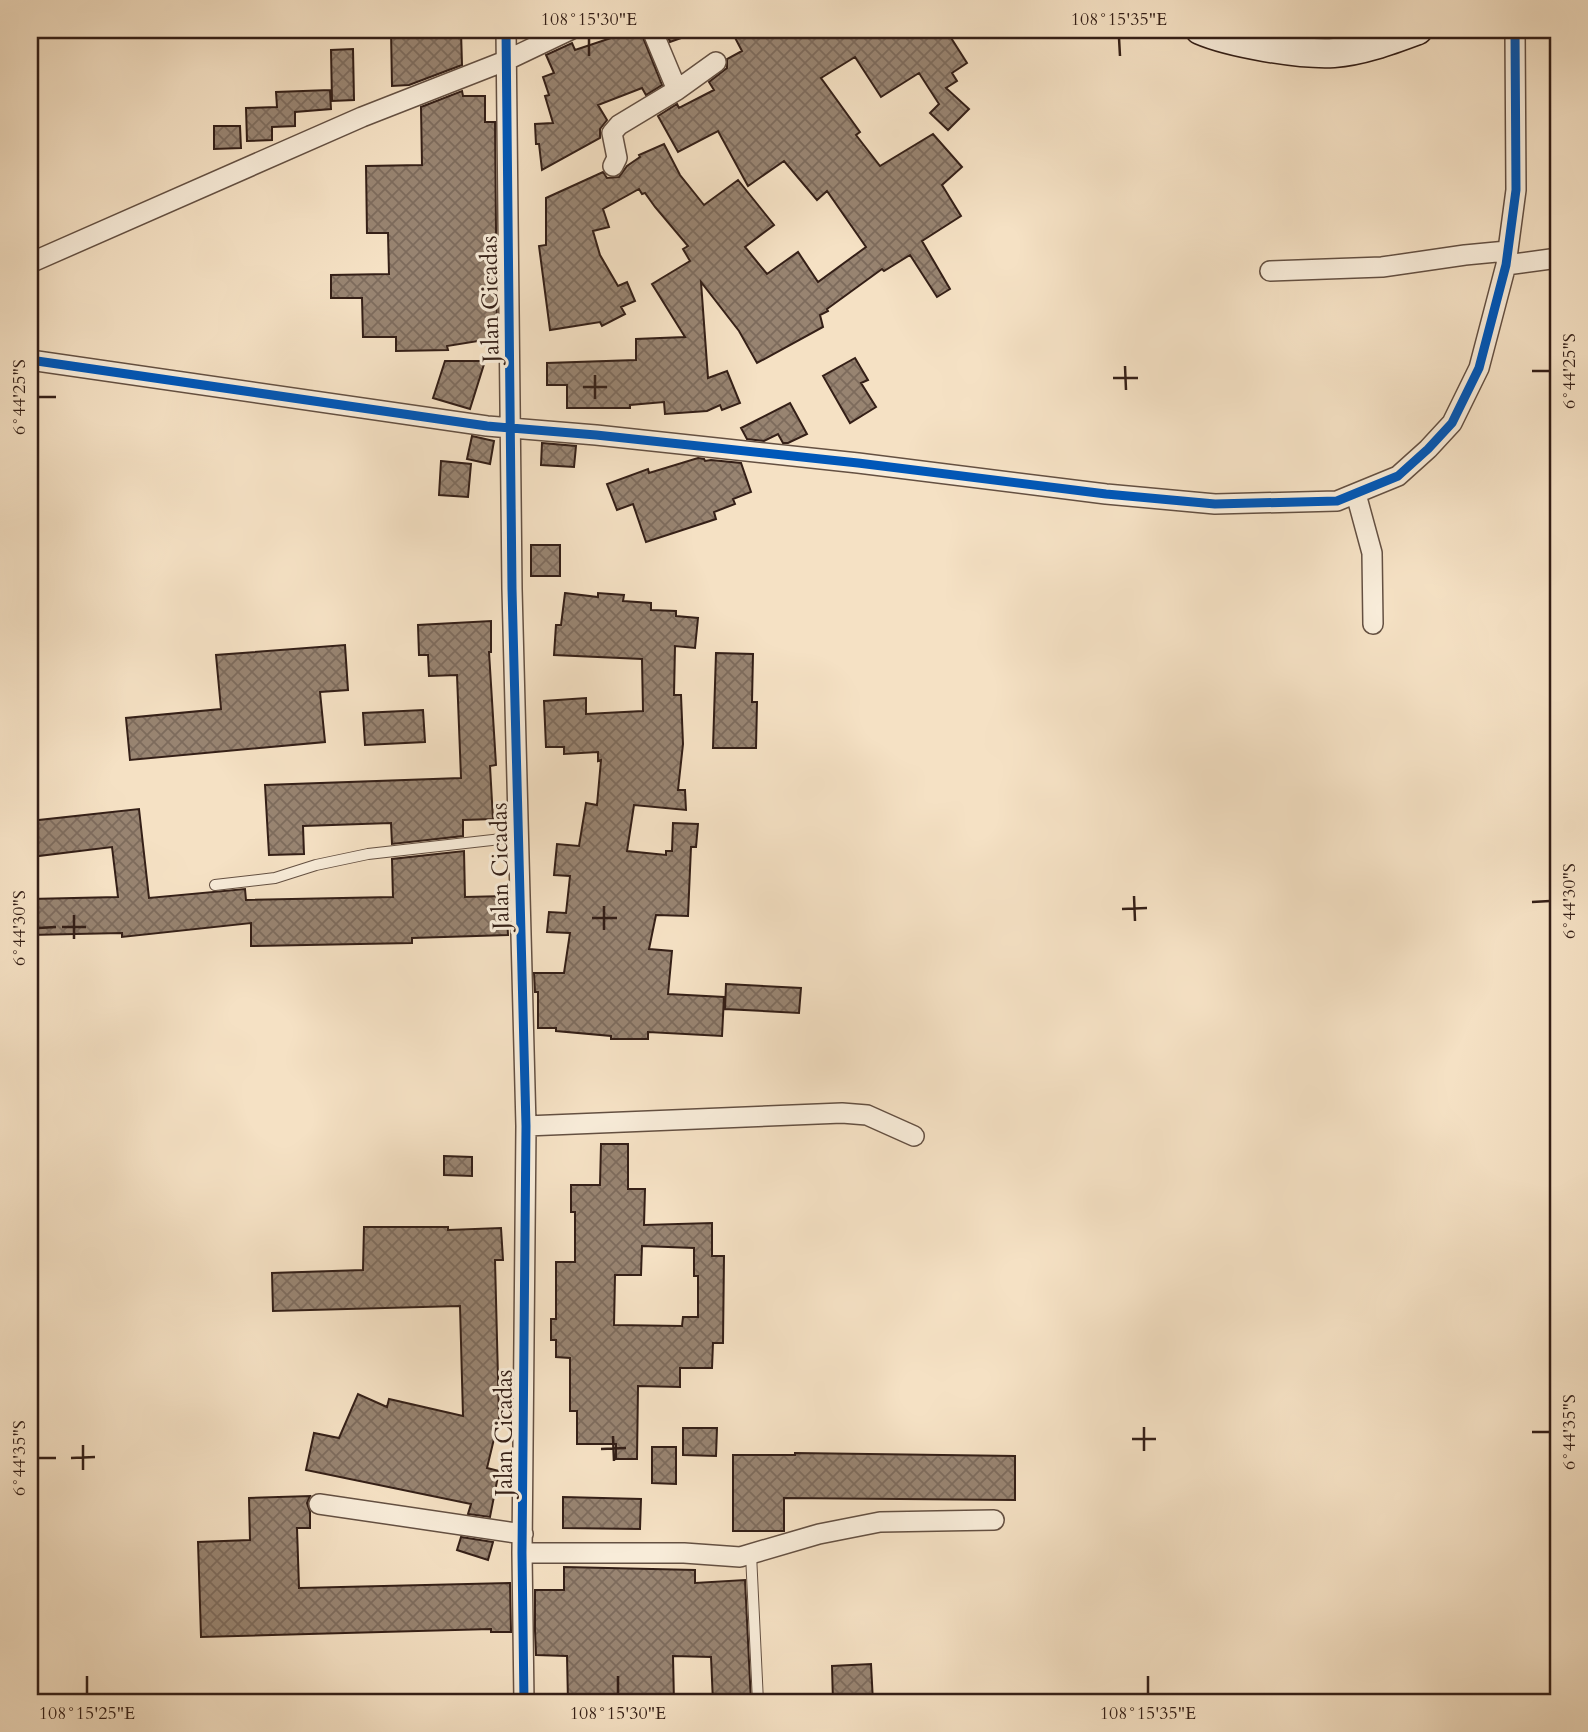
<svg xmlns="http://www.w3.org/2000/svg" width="1588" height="1732" viewBox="0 0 1588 1732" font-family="Cardo,serif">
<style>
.building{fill:url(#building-cross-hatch);stroke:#341f17;stroke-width:2;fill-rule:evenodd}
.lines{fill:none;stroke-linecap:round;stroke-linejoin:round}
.lane-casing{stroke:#645042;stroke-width:12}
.street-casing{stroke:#645042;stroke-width:22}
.secondary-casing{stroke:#341f17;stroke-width:31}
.lane{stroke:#f8ecd9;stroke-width:10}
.street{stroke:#f8ecd9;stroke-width:19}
.secondary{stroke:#f8ecd9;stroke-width:28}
.cycleway-casing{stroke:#f8ecd9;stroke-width:13}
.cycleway{stroke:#0057b8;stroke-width:9}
.ticks{fill:none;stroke:#341f17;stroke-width:2.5}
.labels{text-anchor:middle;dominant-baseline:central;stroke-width:6;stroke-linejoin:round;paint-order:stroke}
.street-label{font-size:23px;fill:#341f17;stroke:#f8ecd9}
.neatline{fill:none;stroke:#341f17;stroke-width:2.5}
.ticks-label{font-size:18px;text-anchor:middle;fill:#341f17}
</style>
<defs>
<pattern id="building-cross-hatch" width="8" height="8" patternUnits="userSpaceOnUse" patternTransform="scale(1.75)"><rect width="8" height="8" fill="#988471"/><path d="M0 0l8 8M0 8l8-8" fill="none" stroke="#7d6b5c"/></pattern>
</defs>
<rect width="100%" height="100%" fill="#f5e1c4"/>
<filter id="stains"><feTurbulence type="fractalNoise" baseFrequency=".00286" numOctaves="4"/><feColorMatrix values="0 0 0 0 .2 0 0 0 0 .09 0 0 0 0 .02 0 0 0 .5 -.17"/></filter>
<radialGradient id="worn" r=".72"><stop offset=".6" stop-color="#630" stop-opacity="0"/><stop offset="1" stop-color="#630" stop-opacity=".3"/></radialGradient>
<!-- building -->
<path class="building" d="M391,30h35v2l35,-1 1,34 -53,20 -17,1z
M635,30h5l22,55 -16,10 -4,-7 -44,17 9,15 -7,9v9l-58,32 -3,-26h-3l-1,-20 18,-1 -8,-27 4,-1 -6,-18 11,-4 -8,-18 26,-12 3,7z
M665,30h33v2l-28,10z
M731,30h215l21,33 -15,10 5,8 -11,7 23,21 -21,21 -18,-17 9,-9 -20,-31 -38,24 -26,-40 -34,21 39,54 -4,3 24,31 53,-32 29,33 -20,18 19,31 -39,25 28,48 -13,8 -27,-42 -26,16 -2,-2 -55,40 1,2 -8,4 3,12 -66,36 -18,-32 -38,-49 7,96 19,-7 13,32 -18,7 -2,-5 -13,6 -42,3 -1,-12 -34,3v3h-63v-23h-20v-22l89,-3v-21l49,-2 -33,-53 38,-23 -7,-12 5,-3 -33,-39 -10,-14 -3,1 -3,-5 -36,20 6,18 -16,4 7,24 18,31 9,-4 8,19 -14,6 4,7 -23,12 -2,-4 -50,8 -11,-84 7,-1v-47l57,-26 4,6 12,-1 8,-11 13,-9 -1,-2 25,-11 16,31 24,30 34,-25 36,45 -29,22 22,27 31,-22 20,30 48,-35 -39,-56 -10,9 -33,-39 -36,25 -30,-55 -40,21 -20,-36 19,-12 2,4 35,-18 -5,-8 18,-14v-9l15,-8z
M353,49l1,51 -22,1 -1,-51z
M330,90l1,19 -36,3v14l-23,1v13l-25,1 -1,-33 31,-1 -1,-15z
M462,91l1,5h22v26h10l2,216 -50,8 1,4 -52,1v-14h-33l-1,-39h-31v-23l58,-1 -1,-41h-21l-1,-67 56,-1 -1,-58z
M214,126h26l1,22 -27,1z
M855,358l13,22 -7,3 15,24 -26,16 -27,-47z
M445,361h40l-15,48 -37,-11z
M790,403l17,31 -19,9h-5l-5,-9 -14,7 -17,-2 -6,-11z
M472,436l22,5 -4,23 -23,-5z
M542,443l34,3 -2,21 -33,-2z
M698,458l6,1 1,2 6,-1 30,3 10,29 -18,7 2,5 -21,8 2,7 -70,23 -13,-38 -16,6 -10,-26 41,-15 1,4z
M441,461l30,3 -3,33 -29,-2z
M531,545h29v31h-29z
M565,593l33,4v-4l26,2 -1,6 28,2v7l25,1v5l22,2 -3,30 -20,-2 -1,49h7l2,49 -5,46h7l1,20 -52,-5 -7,46 39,4v-4h6l1,-28 25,1 -2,23h-5l-3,69 -32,-1 -7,34 23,2 -4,43 56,3 -2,39 -74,-4v7h-37v-3l-55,-5v-3h-18v-36h-3l-1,-19h30l6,-40 -23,-1 2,-20 17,1 4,-37 -16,-1 3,-31 22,2 7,-43 11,2 4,-45 -3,1v-9l-34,2v-7h-18l-2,-46 42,-3v16l57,-3 -1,-52 -88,-4 2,-30h5z
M491,621v31h-2l7,113 -6,1 3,53 -30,1v16l-71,8 -1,-21 -88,3 1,28 -35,1 -4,-70 196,-7 -4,-103 -28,1 -1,-21h-9l-1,-30z
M345,645l3,45 -28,2 5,50 -195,18 -4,-42 95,-9 -5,-54z
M716,653l37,1 -1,48h5l-1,46h-43z
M423,710l2,32 -60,3 -2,-32z
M139,809l10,89 96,-9 1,11 147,-3 -1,-38 72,-8 1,46 41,-1 2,39 -96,3v5l-161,3v-23l-129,14v-4l-92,2v-36l88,-2 -6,-50 -82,10v-36z
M726,984l75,4 -2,25 -74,-4z
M601,1144h27v45h17l-1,36 68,-2v33h12l-1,87h-10l-1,25h-32v19l-42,-1 -1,73h-21v-15h-39v-33h-7v-53l-14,-1v-17h-5v-21h5v-57h19v-50h-4v-27h29zM642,1246l52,2v28h4v41h-15l-1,9 -68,-1 1,-50h26z
M444,1156l28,1v19l-28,-1z
M364,1227h84v3l53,-2 2,32h-8l4,158 -12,50 12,3 -9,46 -22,-3 3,-10 -165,-34 8,-37 25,5 19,-44 29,13 2,-8 74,17 -3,-110 -187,5 -1,-38 91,-3z
M683,1428h34l-1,28 -33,-1z
M652,1447h24v37l-24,-1z
M795,1453l220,3v44l-231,-2v33h-51v-76h62z
M310,1496l-3,7 3,9v16h-13l2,60 211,-5 1,49h-20v-3l-290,8 -3,-95 52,-2 -1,-42z
M563,1497l78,2 -1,30 -77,-1z
M461,1537l32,5 -5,18 -31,-10z
M564,1567l131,3v13l50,-3 6,122h-38l-2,-45 -38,-1 1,46h-106l-1,-46 -31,-1 -1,-24v-41h29z
M871,1664l2,38h-40l-1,-36z"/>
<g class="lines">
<!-- lane casing -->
<g class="lane-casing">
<path id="lane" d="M215,885l60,-7 41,-13 52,-11 151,-17
M751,1554l7,148"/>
</g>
<!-- street casing -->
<g class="street-casing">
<path id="street" d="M506,30l6,559 14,537 -4,427 2,149
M652,30l25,60
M613,166l4,-8 -5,-25 7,-8 58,-35 39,-28
M30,263l332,-146 143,-56 65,-31
M1506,265l52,-7
M1270,271l112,-4 83,-12 42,-4
M30,360l457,66 109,9 262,28 248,31 109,10 122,-3 61,-25 30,-27 24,-26 27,-55 27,-103 10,-75 -1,-160
M1356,494l16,59 1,71
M526,1126l316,-13 25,2 47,21
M319,1504l204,30
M522,1553h162l56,4 79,-23 61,-12 114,-2"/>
</g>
<!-- secondary casing -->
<g class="secondary-casing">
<path id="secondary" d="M1200,30c30,13 100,25 134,23 28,-2 57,-13 84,-23"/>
</g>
<!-- lane -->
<use href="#lane" class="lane"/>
<!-- street -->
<use href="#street" class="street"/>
<!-- secondary -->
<use href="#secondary" class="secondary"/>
<!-- cycleway casing -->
<g class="cycleway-casing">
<path id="cycleway" d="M506,30l6,559 14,537 -4,427 2,149
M30,360l457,66 109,9 262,28 248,31 109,10 122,-3 61,-25 30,-27 24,-26 27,-55 27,-103 10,-75 -1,-160"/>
</g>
<!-- cycleway -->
<use href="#cycleway" class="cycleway"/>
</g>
<!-- ticks -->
<path class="ticks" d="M589,38v18M1119,38l1,18M1125,366l1,24M1532,371h18M595,375v24M1113,378h25M583,387h24M38,397h18M1134,896l1,25M1532,902l18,-1M604,906v24M1122,909l25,-1M74,915v24M592,918h25M62,927h24M38,928l18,-1M1144,1427v24M1532,1432h18M613,1436l1,25M1132,1439h24M83,1445v25M601,1449l25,-1M38,1458h18M71,1458l24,-1M87,1676v18M618,1676v18M1148,1676v18"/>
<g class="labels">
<!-- street labels -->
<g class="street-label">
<text transform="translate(490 299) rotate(-91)">Jalan Cicadas</text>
<text transform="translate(500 866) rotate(-91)">Jalan Cicadas</text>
<text transform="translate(504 1433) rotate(-90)">Jalan Cicadas</text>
</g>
</g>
<!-- margin -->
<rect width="1588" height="1732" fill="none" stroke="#f5e1c4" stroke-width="77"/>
<rect x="38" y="38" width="1512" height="1656" class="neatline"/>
<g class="ticks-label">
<text x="589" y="25">108°15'30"E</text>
<text x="1119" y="25">108°15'35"E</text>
<text transform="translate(1569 371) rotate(-90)" y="6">6°44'25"S</text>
<text transform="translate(19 397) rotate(-90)" y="6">6°44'25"S</text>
<text transform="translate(1569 901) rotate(-90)" y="6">6°44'30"S</text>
<text transform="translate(19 928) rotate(-90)" y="6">6°44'30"S</text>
<text transform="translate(1569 1432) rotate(-90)" y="6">6°44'35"S</text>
<text transform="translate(19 1458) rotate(-90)" y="6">6°44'35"S</text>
<text x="87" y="1719">108°15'25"E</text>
<text x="618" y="1719">108°15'30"E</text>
<text x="1148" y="1719">108°15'35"E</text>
</g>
<rect width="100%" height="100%" filter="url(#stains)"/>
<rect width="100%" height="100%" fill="url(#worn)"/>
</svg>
